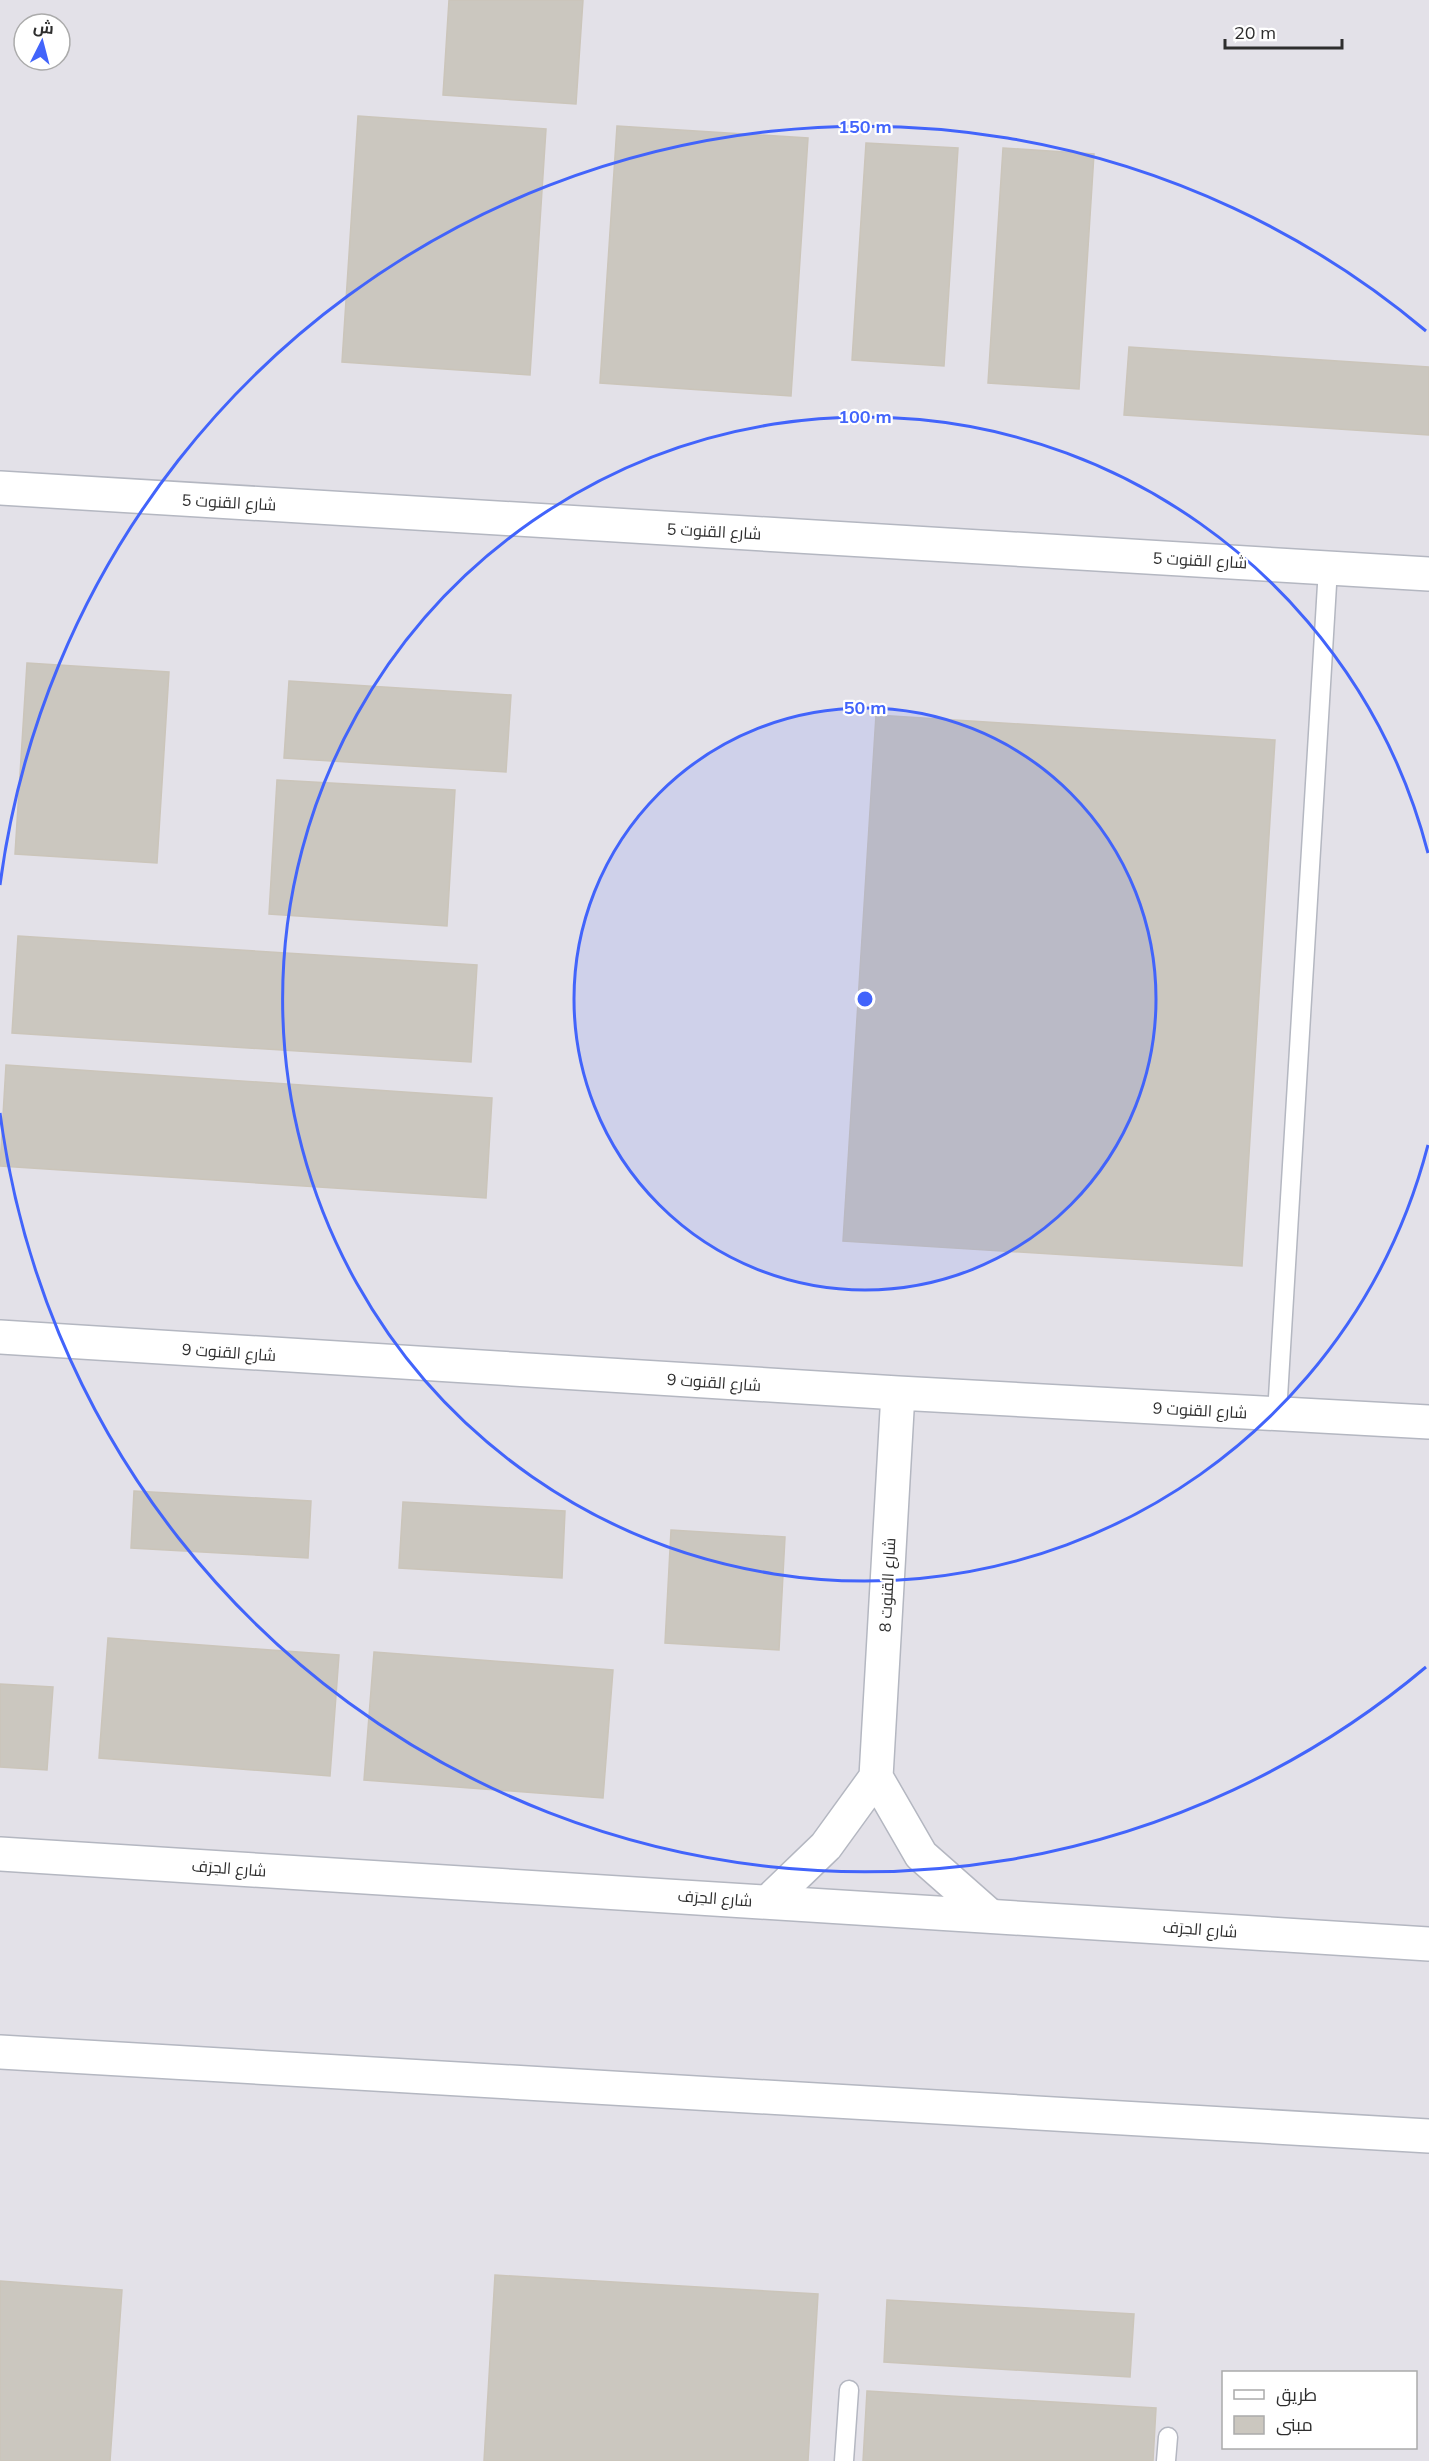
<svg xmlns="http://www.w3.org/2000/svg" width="1429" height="2461" viewBox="0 0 1429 2461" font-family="Mulish,Cairo,sans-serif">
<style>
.industrial{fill:#e3e1e8;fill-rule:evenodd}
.building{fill:#cbc7bf;stroke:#cbc5ba;stroke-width:1.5}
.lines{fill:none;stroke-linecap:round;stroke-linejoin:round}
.service-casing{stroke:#b4b7c1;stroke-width:21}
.minor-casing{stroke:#b4b7c1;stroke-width:36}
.tertiary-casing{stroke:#b4b7c1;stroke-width:36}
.service{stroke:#fff;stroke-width:18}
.minor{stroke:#fff;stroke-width:33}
.tertiary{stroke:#fff;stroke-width:33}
.ring{fill:none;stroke:#4264fb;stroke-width:3}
.labels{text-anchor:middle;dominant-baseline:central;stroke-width:4.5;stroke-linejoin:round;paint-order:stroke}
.street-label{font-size:16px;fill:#2e2e2e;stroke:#fff}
.centre{fill:#4264fb;stroke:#fff;stroke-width:3}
.ring-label{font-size:18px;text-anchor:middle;font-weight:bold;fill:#4264fb;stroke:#fff;stroke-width:4.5;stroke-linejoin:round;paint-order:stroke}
</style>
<rect width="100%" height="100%" fill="#efe9e1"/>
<!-- industrial -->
<path class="industrial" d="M0,0h1429v2461h-1429zM24,24h36v36h-36zM1224,2372h192v76h-192z"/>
<!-- building -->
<path class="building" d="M449,0h134l-7,104 -133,-9z
M358,116l188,13 -16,246 -188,-13z
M617,126l191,12 -17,258 -191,-13z
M866,143l92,5 -14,218 -92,-6z
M1003,148l91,6 -15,235 -91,-6z
M1129,347l300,20v68l-305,-20z
M27,663l142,9 -12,191 -142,-9z
M289,681l222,14 -5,77 -222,-14z
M876,715l399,25 -33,526 -399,-25z
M277,780l178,10 -8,136 -178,-12z
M18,936l459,29 -6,97 -459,-29z
M6,1065l486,33 -6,100 -486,-32z
M134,1491l177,10 -3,57 -177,-10z
M403,1502l162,9 -3,67 -163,-10z
M671,1530l114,7 -6,113 -114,-7z
M108,1638l231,17 -9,121 -231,-18z
M374,1652l239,18 -10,128 -239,-18z
M0,1684l53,3 -6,83 -47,-3z
M495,2275l323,19 -10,167h-324z
M0,2281l122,9 -12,171h-110z
M887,2300l247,14 -4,63 -246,-15z
M867,2391l289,17 -3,53h-290z"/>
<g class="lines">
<!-- service casing -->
<g class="service-casing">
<path id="service" d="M1277,1414l51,-846
M844,2461l5,-71
M1166,2461l2,-24"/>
</g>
<!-- minor casing -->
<g class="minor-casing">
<path id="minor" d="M0,488l1429,86
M0,1337l898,56 531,29
M876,1777l45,78 68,60
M769,1901l57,-55 50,-69 22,-384"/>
</g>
<!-- tertiary casing -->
<g class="tertiary-casing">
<path id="tertiary" d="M0,1854l1429,90
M0,2052l1429,84"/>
</g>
<!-- service -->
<use href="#service" class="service"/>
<!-- minor -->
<use href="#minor" class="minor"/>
<!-- tertiary -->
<use href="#tertiary" class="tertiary"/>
</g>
<!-- distance rings -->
<circle cx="865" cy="999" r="291" fill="#4264fb" fill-opacity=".12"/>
<g class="ring">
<circle cx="865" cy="999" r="291"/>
<path d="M1428 1145A582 582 0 1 1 1428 853"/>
<path d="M1426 1667A872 872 0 0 1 0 1113M0 885A872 872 0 0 1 1426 331"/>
</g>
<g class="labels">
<!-- street labels -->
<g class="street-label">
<text transform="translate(229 502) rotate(3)">شارع القنوت 5</text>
<text transform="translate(714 531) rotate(3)">شارع القنوت 5</text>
<text transform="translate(1200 560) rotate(3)">شارع القنوت 5</text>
<text transform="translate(229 1352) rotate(4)">شارع القنوت 9</text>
<text transform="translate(714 1382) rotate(4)">شارع القنوت 9</text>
<text transform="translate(1200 1410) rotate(3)">شارع القنوت 9</text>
<text transform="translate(887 1585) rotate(-87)">شارع القنوت 8</text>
<text transform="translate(229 1868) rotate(4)">شارع الحِرَف</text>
<text transform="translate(715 1898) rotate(4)">شارع الحِرَف</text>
<text transform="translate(1200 1929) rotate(4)">شارع الحِرَف</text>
</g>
</g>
<circle cx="865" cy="999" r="9" class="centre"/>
<g class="ring-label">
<text x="865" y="133">150 m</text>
<text x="865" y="423">100 m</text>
<text x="865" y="714">50 m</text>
</g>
<!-- legend -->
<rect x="1222" y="2371" width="195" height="78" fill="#ffffff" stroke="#ababab" stroke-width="1.5"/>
<rect x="1234" y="2390" width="30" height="9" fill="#ffffff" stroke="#ababab" stroke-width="1.5"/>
<text x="1276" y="2401" font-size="18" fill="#2e2e2e">طريق</text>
<rect x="1234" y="2416" width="30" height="18" fill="#cbc7bf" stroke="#ababab" stroke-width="1.5"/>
<text x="1276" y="2431" font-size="18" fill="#2e2e2e">مبنى</text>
<!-- north arrow -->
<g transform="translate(42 42) rotate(6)"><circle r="28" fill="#ffffff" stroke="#ababab" stroke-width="1.5"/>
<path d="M0-4.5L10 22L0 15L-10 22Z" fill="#4264fb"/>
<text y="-9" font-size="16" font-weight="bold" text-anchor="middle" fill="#2e2e2e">ش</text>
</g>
<!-- scale -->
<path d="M1225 39v9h117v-9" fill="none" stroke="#2e2e2e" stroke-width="3"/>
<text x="1234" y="39" font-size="18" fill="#2e2e2e" stroke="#ffffff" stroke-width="4.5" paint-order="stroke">20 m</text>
</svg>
